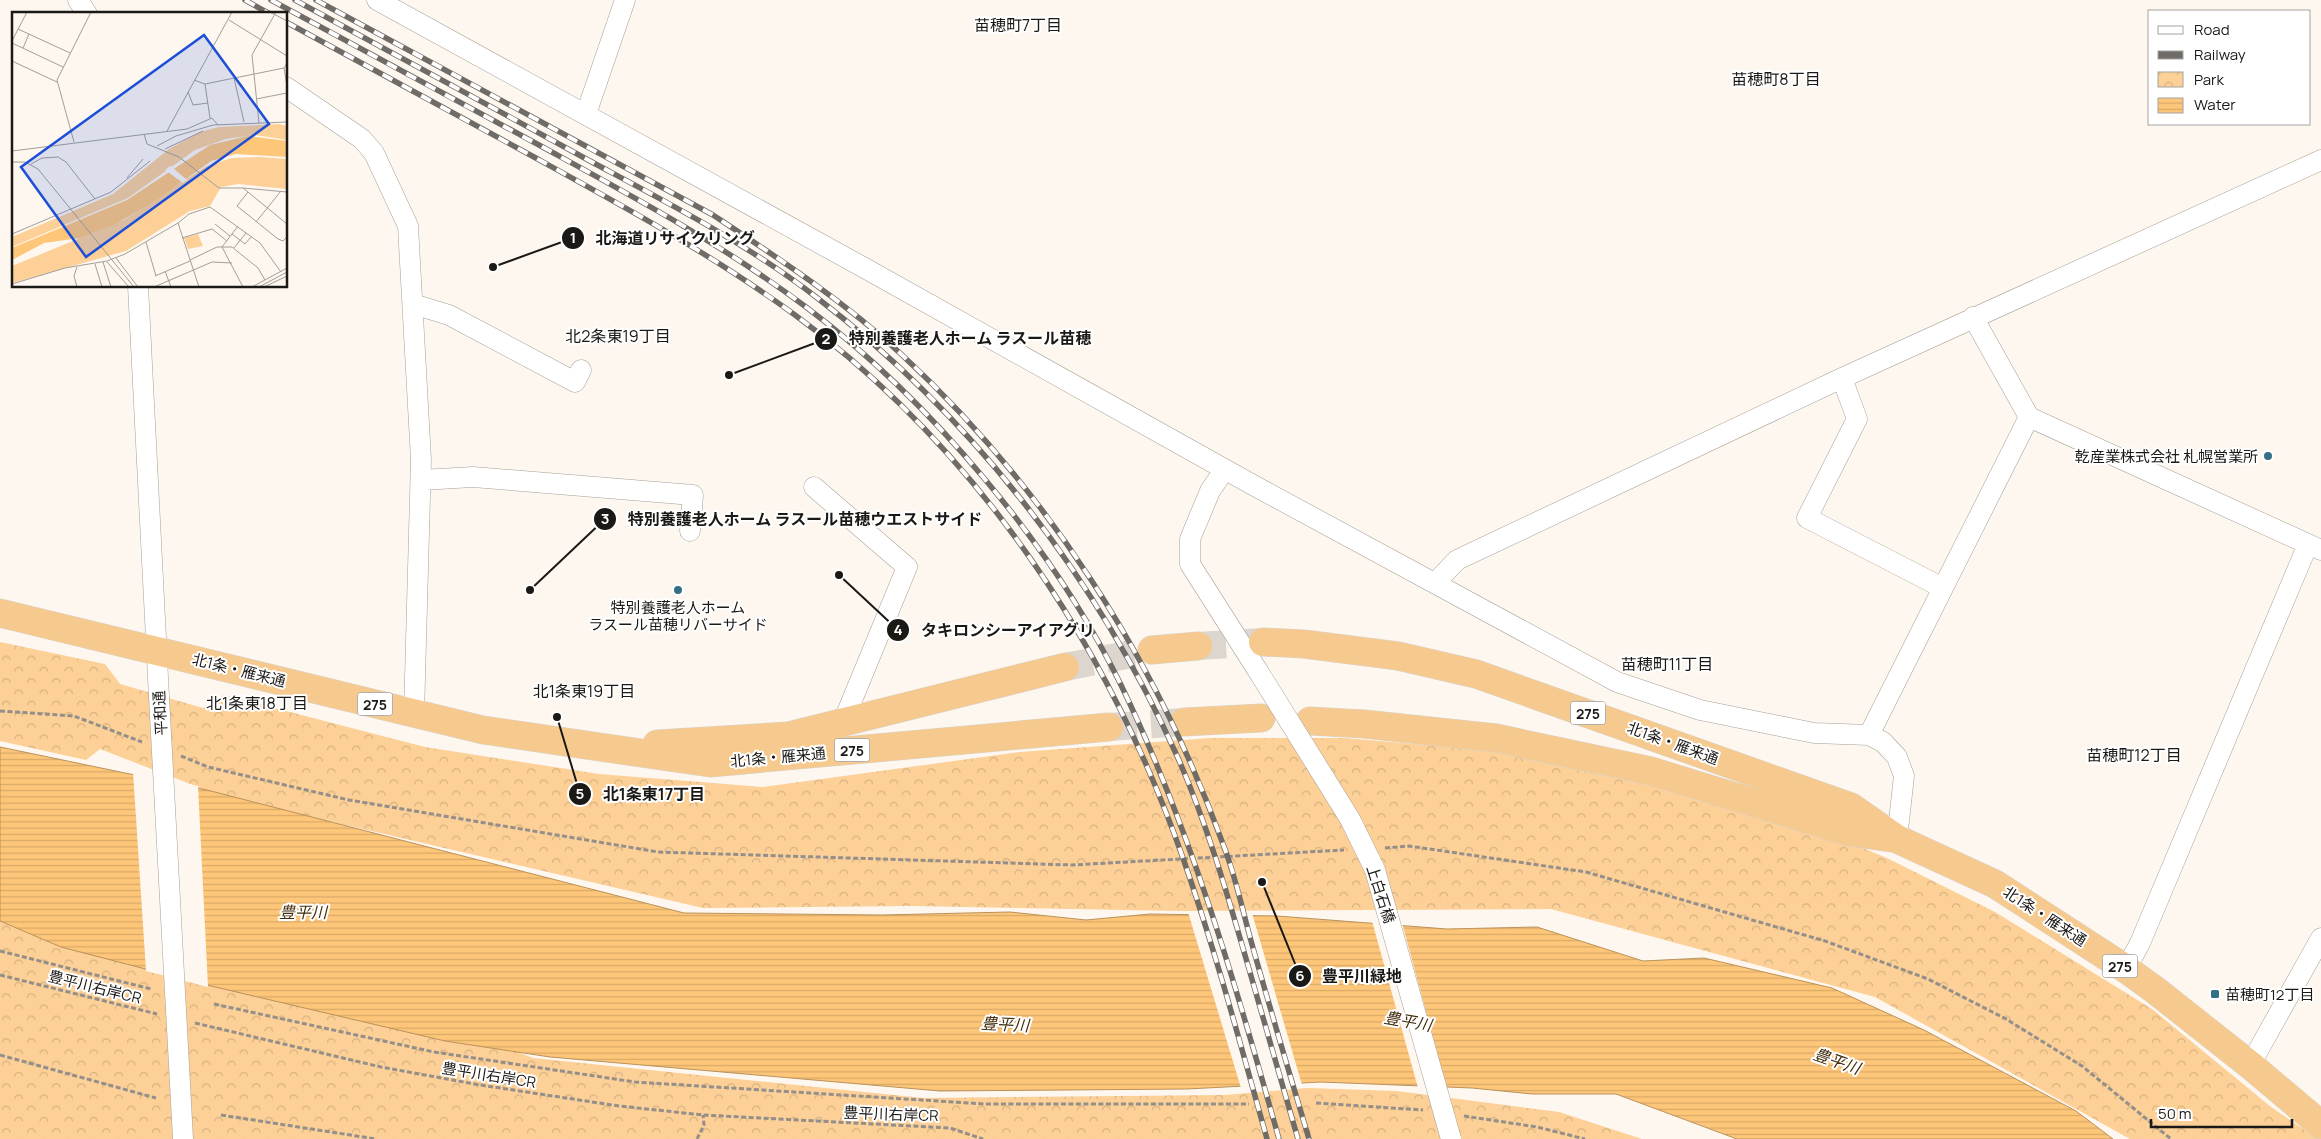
<svg xmlns="http://www.w3.org/2000/svg" width="2321" height="1139" viewBox="0 0 2321 1139" font-family="Manrope,'Noto Sans JP',sans-serif">
<style>
.park{fill:url(#park-crowns)}
.water{fill:url(#water-rules);stroke:#ba925b}
.pier{fill:#fef7ef}
.lines{fill:none;stroke-linecap:round;stroke-linejoin:round}
.highway-tunnel{stroke:#dcd6ce;stroke-width:28;stroke-dasharray:28 14;stroke-linecap:butt}
.minor-casing{stroke:#a6a098;stroke-width:21}
.highway-casing{stroke:#d6d6d5;stroke-width:29}
.path{stroke:#948f8a;stroke-width:3;stroke-dasharray:5 2.5;stroke-linecap:butt}
.minor{stroke:#fff;stroke-width:20}
.highway{stroke:#f6ca8f;stroke-width:28}
.rail-casing{stroke:#6f6b66;stroke-width:5.5}
.rail{stroke:#fff;stroke-width:4;stroke-dasharray:11;stroke-linecap:butt}
.minor-bridge-casing{stroke:#a6a098;stroke-width:21;stroke-linecap:butt}
.minor-bridge{stroke:#fff;stroke-width:20}
.poi-dot{fill:#317085;stroke:#fff;stroke-width:2}
.labels{text-anchor:middle;dominant-baseline:central;stroke-width:4;stroke-linejoin:round;paint-order:stroke}
.shield{fill:#fff;stroke:#5f5e5c;stroke-width:1}
.shield-label{font-size:14px;font-weight:bold;fill:#1b1916}
.poi-label{font-size:15px;fill:#1b1916;stroke:#fff;text-anchor:end}
.street-label{font-size:15px;fill:#1b1916;stroke:#fff}
.neighbourhood-label{font-size:16px;fill:#1b1916;stroke:#fff}
.water-label{font-size:16px;font-style:italic;fill:#422c0a;stroke:#fff}
.inset-road{fill:none;stroke:#a39e98;stroke-width:1}
.view{fill:#1d4ed8;fill-opacity:0.15;stroke:#1d4ed8;stroke-width:2.5}
.inset-edge{fill:none;stroke:#1b1916;stroke-width:2.5}
.leader{fill:none;stroke:#1b1916;stroke-width:2}
.callout-dot{fill:#1b1916;stroke:#fff;stroke-width:2}
.mark-label{font-size:15px;text-anchor:middle;font-weight:bold;fill:#fff}
.callout-label{font-size:16px;text-anchor:middle;font-weight:bold;fill:#1b1916;stroke:#fff;stroke-width:4;stroke-linejoin:round;paint-order:stroke}
</style>
<defs>
<pattern id="park-crowns" width="20" height="18" patternUnits="userSpaceOnUse" patternTransform="scale(1.25)"><rect width="20" height="18" fill="#fcd097"/><path d="M2 6a3 3 0 1 1 6 0M12 15a3 3 0 1 1 6 0" fill="none" stroke="#d7b281"/></pattern>
<pattern id="water-rules" width="6" height="5" patternUnits="userSpaceOnUse" patternTransform="scale(1.25)"><rect width="6" height="5" fill="#fec679"/><path d="M0 2.5h6" fill="none" stroke="#d9aa68"/></pattern>
</defs>
<rect width="100%" height="100%" fill="#fef7ef"/>
<!-- park -->
<path class="park" d="M0,642l105,22 15,20 83,24 21,-13 201,52 174,27 164,13 257,-35 191,-14h133l217,18 141,26 185,76 108,54 157,97 119,98 47,32h-188l-255,-142 -324,-88 -371,2 -269,-5 -208,2 -482,-112 -121,-47 -14,11 -86,-19z
M0,920l391,83 142,55 390,40 302,-3 83,-7 89,3 162,21 83,27h-1642z"/>
<!-- water -->
<path class="water" d="M0,747l207,43 477,123 198,2 128,-3 76,8 64,-6 127,2 170,13 90,-2 106,34 61,-3 128,30 92,42 152,81 37,28h-376l-121,-45h-84l-60,-6 -151,-6 -134,7 -247,2 -390,-34 -105,-16 -234,-55 -150,-39 -61,-26z"/>
<!-- pier -->
<path class="pier" d="M133,772l65,14 10,201 -62,-16z
M1188,912l64,1 50,172 -61,3z
M1372,921l30,2 45,166 -29,-1z"/>
<g class="lines">
<!-- highway-tunnel -->
<path class="highway-tunnel" d="M1198,646l65,-4
M1065,667l87,-17
M1109,727l75,-5"/>
<!-- minor casing -->
<g class="minor-casing">
<path id="minor" d="M78,0l9,14
M377,0l484,266 392,219 364,197 83,28 114,23 55,2 14,7 14,15 7,19 -7,63
M286,87l76,52 12,14 34,73 13,234 -7,254
M586,114l39,-114
M138,286l21,411
M413,304l36,11 126,67 6,-12
M1973,317l56,100 292,133
M1842,378l15,41 -50,99 136,70
M1225,469l-15,22 -20,48v25l68,107
M421,480l52,-3 220,18 -3,36
M814,487l93,80 -64,155
M1435,583l22,-23 385,-182 479,-218
M1869,735l160,-318
M2126,969l14,-26 168,-399
M2250,1065l71,-127"/>
</g>
<!-- highway casing -->
<g class="highway-casing">
<path id="highway" d="M0,613l483,117 227,33 399,-36
M1263,642l41,2 94,12 78,18 375,133 46,32 98,45 131,85 29,21 95,75 71,60
M1152,650l46,-4
M1310,721l54,3 132,14 155,33 198,61 42,6
M1184,722l77,-4
M657,744l131,-8 277,-69"/>
</g>
<!-- path -->
<path class="path" d="M0,711l74,5 68,26
M181,756l27,11 141,33 309,52 414,13 272,-15
M1385,848l24,-2 177,26 239,69 103,38 78,40 76,47 89,73
M0,951l151,38
M0,975l157,39
M214,1004l220,48 201,30 350,22h264
M195,1023l186,44 99,18 139,21 84,9 247,13 33,11
M0,1055l156,43
M1316,1103l107,7
M221,1115l155,24
M1464,1116l73,11 48,12
M697,1139l7,-14 -1,-10"/>
<!-- minor -->
<use href="#minor" class="minor"/>
<!-- highway -->
<use href="#highway" class="highway"/>
<!-- rail casing -->
<g class="rail-casing">
<path id="rail" d="M245,0l25,14
M271,0c89,48 178,97 268,145 91,50 183,99 267,162 123,92 248,240 315,378 70,145 115,300 158,454
M295,0c99,54 197,107 295,161 78,42 156,82 226,136 157,120 281,281 362,461 29,66 49,135 69,204 17,59 34,118 51,177
M316,0l397,215c65,43 131,86 188,139 144,133 255,305 322,490 13,33 20,69 30,104 18,64 37,127 56,191
M286,22c83,45 165,90 248,135 89,49 179,98 261,158 183,134 315,333 389,546 32,92 57,185 83,278"/>
</g>
<!-- rail -->
<use href="#rail" class="rail"/>
<!-- minor-bridge casing -->
<g class="minor-bridge-casing">
<path id="minor-bridge" d="M1258,671l92,148 25,51 76,269
M159,697l24,442"/>
</g>
<!-- minor-bridge -->
<use href="#minor-bridge" class="minor-bridge"/>
</g>
<!-- markers -->
<g class="poi-dot">
<circle cx="2268" cy="456" r="5"/>
<circle cx="678" cy="590" r="5"/>
<rect x="2210" y="989" width="10" height="10" rx="2.5"/>
</g>
<g class="labels">
<!-- shield labels -->
<g class="shield">
<rect x="357.5" y="692.5" width="35" height="23" rx="4"/>
<rect x="1570.5" y="701.5" width="35" height="23" rx="4"/>
<rect x="834.5" y="738.5" width="35" height="23" rx="4"/>
<rect x="2102.5" y="954.5" width="35" height="23" rx="4"/>
</g>
<g class="shield-label">
<text x="375" y="704">275</text>
<text x="1588" y="713">275</text>
<text x="852" y="750">275</text>
<text x="2120" y="966">275</text>
</g>
<!-- poi labels -->
<g class="poi-label">
<text x="2258" y="456">乾産業株式会社 札幌営業所</text>
<text x="678" y="607" text-anchor="middle">特別養護老人ホーム<tspan x="678" dy="17">ラスール苗穂リバーサイド</tspan></text>
<text x="2225" y="994" text-anchor="start">苗穂町12丁目</text>
</g>
<!-- street labels -->
<g class="street-label">
<text transform="translate(239 670) rotate(14)">北1条・雁来通</text>
<text transform="translate(160 713) rotate(-93)">平和通</text>
<text transform="translate(1673 743) rotate(20)">北1条・雁来通</text>
<text transform="translate(778 757) rotate(-5)">北1条・雁来通</text>
<text transform="translate(1381 894) rotate(72)">上白石橋</text>
<text transform="translate(2045 916) rotate(33)">北1条・雁来通</text>
<text transform="translate(95 987) rotate(14)">豊平川右岸CR</text>
<text transform="translate(489 1075) rotate(9)">豊平川右岸CR</text>
<text transform="translate(891 1114) rotate(2)">豊平川右岸CR</text>
</g>
<!-- neighbourhood labels -->
<g class="neighbourhood-label">
<text x="1018" y="25">苗穂町7丁目</text>
<text x="1776" y="79">苗穂町8丁目</text>
<text x="618" y="336">北2条東19丁目</text>
<text x="1667" y="664">苗穂町11丁目</text>
<text x="584" y="691">北1条東19丁目</text>
<text x="257" y="703">北1条東18丁目</text>
<text x="2134" y="755">苗穂町12丁目</text>
</g>
<!-- water labels -->
<g class="water-label">
<text x="303" y="912">豊平川</text>
<text transform="translate(1408 1021) rotate(10)">豊平川</text>
<text transform="translate(1005 1024) rotate(3)">豊平川</text>
<text transform="translate(1837 1061) rotate(19)">豊平川</text>
</g>
</g>
<!-- overview -->
<g transform="translate(12 12)">
<rect width="275" height="275" fill="#fef7ef"/>
<path d="M267,112l8,2v14l-32,-5 -29,4 -31,11 -67,48 -116,49v-10l101,-43 56,-45 31,-17 19,-5zM248,145l27,2v30l-49,-5 -17,3 -11,19 -20,5 -64,40 -114,32v-17l112,-46 83,-54 25,-8zM186,222l5,12 -15,3 -4,-11z" fill="#fcd097"/>
<path d="M236,124l39,5v16l-51,-3 -25,7 -53,38 -42,25 -36,14 -36,5 -32,17v-12l115,-48 83,-55z" fill="#fec679"/>
<path d="M158,154l2,1 15,13 -4,3 -18,-13z" fill="#fef7ef"/>
<path class="inset-road" d="M258,0l17,9M217,8l58,36M6,17l52,24M0,29l15,-29M0,31l51,24M11,36l6,-14M0,49l45,21M272,56l3,18M222,66l10,44M182,68l11,4 79,-16 3,-5M193,72l5,34M176,80l5,13 15,-2M244,87l31,-6M247,111l-7,-68 24,-43M155,119l65,-119M132,122l3,10 32,13 40,31h24l44,36M62,130l-17,-62 34,-68M145,134l19,-10 37,-11 74,-3M153,137l38,-18M0,139l175,-22 25,-11 6,7M0,150h13l13,7 96,118M19,152l11,-6 16,-1 8,5 29,37M115,166l16,-19M231,176l44,4M236,180l-11,14 41,33 5,2 4,-4M244,210l25,-31M166,211l11,-9 21,-7 50,36 21,29M203,212l15,12M0,222l99,-42 39,-31M220,222l13,10 6,-7M170,226l30,-9 15,12M134,230l10,34M210,235l21,40M210,235l16,-21M222,236l12,-15M104,246l22,29M178,248l27,-13h15l26,21 7,12M91,250l8,25M95,250l22,25M83,252l7,23M65,255l-3,9 3,11M153,259l6,16M143,264l35,-15M0,272l53,-16 42,-7 18,-7 53,-31 21,64M142,275l58,-25 20,1M240,275l35,-19M247,275l28,-15M252,275l23,-11"/>
<path class="view" d="M192,23l65,89 -183,133 -65,-90z"/>
<rect width="275" height="275" class="inset-edge"/>
</g>
<!-- callouts -->
<path class="leader" d="M493 267L573 238M729 375L826 339M530 590L605 519M839 575L898 630M557 717L580 794M1262 882L1300 976"/>
<g class="callout-dot">
<circle cx="493" cy="267" r="5"/>
<circle cx="729" cy="375" r="5"/>
<circle cx="530" cy="590" r="5"/>
<circle cx="839" cy="575" r="5"/>
<circle cx="557" cy="717" r="5"/>
<circle cx="1262" cy="882" r="5"/>
<circle cx="573" cy="238" r="12"/>
<circle cx="826" cy="339" r="12"/>
<circle cx="605" cy="519" r="12"/>
<circle cx="898" cy="630" r="12"/>
<circle cx="580" cy="794" r="12"/>
<circle cx="1300" cy="976" r="12"/>
</g>
<g class="mark-label">
<text x="573" y="243">1</text>
<text x="826" y="344">2</text>
<text x="605" y="524">3</text>
<text x="898" y="635">4</text>
<text x="580" y="799">5</text>
<text x="1300" y="981">6</text>
</g>
<g class="callout-label">
<text x="675" y="244">北海道リサイクリング</text>
<text x="970" y="344">特別養護老人ホーム ラスール苗穂</text>
<text x="805" y="525">特別養護老人ホーム ラスール苗穂ウエストサイド</text>
<text x="1008" y="636">タキロンシーアイアグリ</text>
<text x="654" y="800">北1条東17丁目</text>
<text x="1362" y="982">豊平川緑地</text>
</g>
<!-- legend -->
<rect x="2148" y="10" width="162" height="115" fill="#ffffff" stroke="#a4a3a2"/>
<rect x="2158" y="26" width="25" height="8" fill="#ffffff" stroke="#a4a3a2"/>
<text x="2194" y="35" font-size="15" fill="#1b1916">Road</text>
<rect x="2158" y="51" width="25" height="8" fill="#6f6b66" stroke="#a4a3a2"/>
<text x="2194" y="60" font-size="15" fill="#1b1916">Railway</text>
<rect x="2158" y="72" width="25" height="15" fill="url(#park-crowns)" stroke="#a4a3a2"/>
<text x="2194" y="85" font-size="15" fill="#1b1916">Park</text>
<rect x="2158" y="98" width="25" height="15" fill="url(#water-rules)" stroke="#a4a3a2"/>
<text x="2194" y="110" font-size="15" fill="#1b1916">Water</text>
<!-- scale -->
<path d="M2151 1119v8h141v-8" fill="none" stroke="#1b1916" stroke-width="2.5"/>
<text x="2158" y="1119" font-size="15" fill="#1b1916" stroke="#ffffff" stroke-width="4" paint-order="stroke">50 m</text>
</svg>
